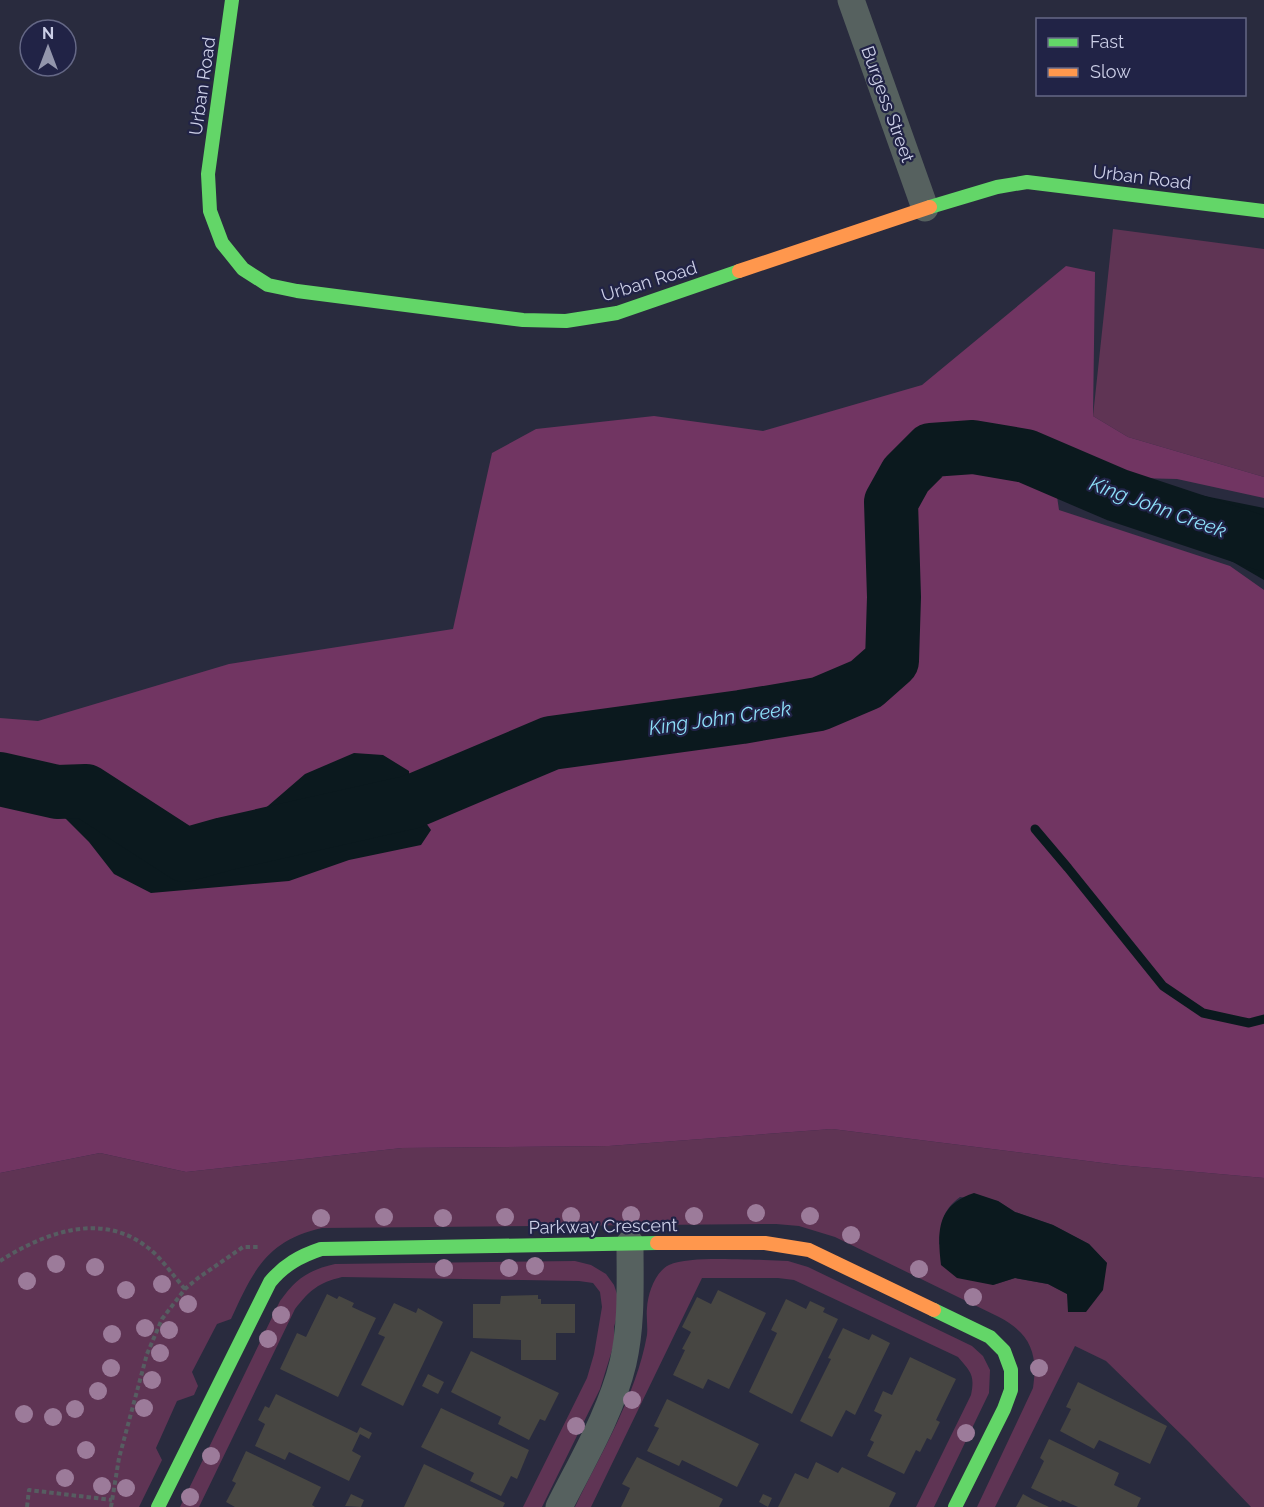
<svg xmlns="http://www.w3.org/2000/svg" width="1264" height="1507" viewBox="0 0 1264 1507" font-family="Raleway,sans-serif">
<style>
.green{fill:#5f3454;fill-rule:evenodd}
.forest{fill:#713562}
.water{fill:#0b191e}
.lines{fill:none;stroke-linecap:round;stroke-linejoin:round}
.stream{stroke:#0b191e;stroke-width:9}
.river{stroke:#0b191e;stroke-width:54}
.building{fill:#474642}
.path{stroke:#565d61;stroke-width:4;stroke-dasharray:4.5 3;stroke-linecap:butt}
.street{stroke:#56615f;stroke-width:27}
.fast{stroke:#63d668;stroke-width:14}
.slow{stroke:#ff974d;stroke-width:14}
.tree{fill:#9c7b9a}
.labels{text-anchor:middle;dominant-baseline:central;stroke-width:4.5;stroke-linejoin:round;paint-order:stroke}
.street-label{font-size:18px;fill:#cccfe7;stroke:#212346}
.water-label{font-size:20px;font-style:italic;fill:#8ddff8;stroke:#212346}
</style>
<rect width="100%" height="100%" fill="#292b3e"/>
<!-- green -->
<path class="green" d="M1113,229l151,20v228l-136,-40 -35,-21z
M832,1129l287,36 145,13v329h-13l-62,-65 -83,-81 -31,-15 -80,161h-18l56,-119c5,-34 -2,-54 -34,-71l-164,-80 -36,-11 -23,-2 -454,4c-55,12 -69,43 -91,91l-14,5 -25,48 6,14 -4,9 -17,6 -21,47 6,12 -23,47h-139v-334l100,-20 86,19 216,-24 207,-2zM960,1197l38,4 17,11 38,13 36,19 18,19 -40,31 -19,-10 -33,-6 -22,7 -54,-41c2,-20 3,-34 21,-47z
M764,1260l24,1 20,6 164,79 11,10 7,14 -1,23 -55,114h-18l55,-112c4,-20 0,-23 -13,-38l-164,-77 -16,-2h-76l-111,229h-16c26,-54 61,-111 72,-172 1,-9 -1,-18 0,-27 1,-15 8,-36 22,-43 20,-9 72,-5 95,-5z
M575,1261l16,4 15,9 8,11 5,15 -1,13 -4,14v17l-14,45 -58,118h-19l64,-129 7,-24 8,-47 -2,-15 -7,-9 -14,-2 -237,-4c-24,6 -32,13 -47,32l-96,198h-19l100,-206c16,-22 28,-31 55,-37z"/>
<!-- forest -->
<path class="forest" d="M1066,266l29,6 -2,144 35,21 136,40v21l-87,-19 -123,-3 5,34 171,56 34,24v588l-145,-13 -287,-36 -223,17 -207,2 -216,24 -86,-19 -100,20v-455l38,3 191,-57 224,-35 39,-176 44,-24 118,-13 109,15 159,-46z"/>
<!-- water -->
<path class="water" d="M1170,489l94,19v72l-31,-18 -111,-48 -5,-19z
M354,753l29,2 26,16 2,31 20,28 -10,15 -72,15 -60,21 -138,12 -37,-19 -25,-32 -38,-38 6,-12 29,-1 100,64 38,-11 81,-70z
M974,1193l24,8 17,11 38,13 36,19 18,19 -4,27 -17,22h-18l-1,-18 -19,-10 -33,-6 -22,7 -36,-7 -16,-13c-4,-34 -4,-60 33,-72z"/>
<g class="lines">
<!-- stream -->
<path class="stream" d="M1035,829l33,39 95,118 40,27 46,10 15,-4"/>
<!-- river -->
<path class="river" d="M0,779l57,13 29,-1 99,64 39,-11 187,-42 140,-59 190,-26 78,-13 47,-20 26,-23 2,-64 -3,-95 15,-27 25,-25 42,-3 53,9 91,39 147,49"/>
</g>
<!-- building -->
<path class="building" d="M718,1290l48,23 -37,76 -21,-10 -5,10 -30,-14 12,-25 -3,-1 9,-17 -9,-5 15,-30 14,7z
M327,1294l10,5 2,-3 15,7 -2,4 24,11 -38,79 -58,-28 17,-36 9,4z
M538,1295v4h3v5h34v29h-19v27h-35v-20l-48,-2v-34h27l1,-8z
M786,1299l20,10 4,-8 15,7 -2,4 15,7 -46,95 -43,-22 28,-59 -6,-3z
M394,1303l22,10 2,-5 25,14 -40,84 -42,-21 24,-48 -7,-3z
M843,1328l26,12 3,-6 18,9 -35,72 -9,-5 -14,27 -32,-16 31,-62 -3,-1z
M471,1351l88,42 -14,28 -5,-2 -11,21 -31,-16 3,-7 -50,-25z
M910,1357l46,22 -20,41 4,2 -9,18 -4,-2 -7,14 -4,-2 -12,24 -37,-18 7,-14 -4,-2 12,-25 -8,-4 9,-20 9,4z
M428,1374l16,8 -6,12 -16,-8z
M1078,1382l89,44 -17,38 -51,-24 -5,9 -34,-18 11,-22 -5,-2z
M276,1394l81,39 3,-6 12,6 -3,6 -9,-5 -8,17 9,5 -12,25 -60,-29 -4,8 -30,-14 10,-22 -7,-4 7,-14 4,2z
M667,1399l92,45 -22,43 -55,-27 -3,6 -32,-15 12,-23 -5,-2z
M441,1408l88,42 -12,29 -6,-3 -10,20 -31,-15 4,-8 -53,-26z
M1049,1439l70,34 -5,12 27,13 -4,9h-59l-16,-7 -1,2 -30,-14 13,-27 -4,-3z
M246,1451l75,36 -9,18 3,2h-80l-9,-5 10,-19 -4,-2z
M637,1457l86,42 -4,8h-98l9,-19 -8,-4z
M816,1462l22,11 4,-6 54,26 -7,14h-111l17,-34 13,6z
M424,1464l81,39 -2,4h-99z
M351,1494l13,6 -3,7 -16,-1z
M763,1494l9,4 -4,9 -9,-5z
M1023,1494l9,5 17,8h-33z"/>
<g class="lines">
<!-- path -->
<path class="path" d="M0,1261c44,-28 101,-50 147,-14 15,11 26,29 38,42
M27,1507l2,-17 83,10
M111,1507l8,-49 28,-104 15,-35 23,-30 13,-11 45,-31h15"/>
<!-- street -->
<path class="street" d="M851,0l74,208
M559,1507c23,-46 52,-94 64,-144 9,-39 7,-80 7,-120"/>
<!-- fast -->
<path class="fast" d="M232,0l-24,174 2,37 12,32 21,26 25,16 29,6 226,29 43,1 51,-8 122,-42
M930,207l67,-20 30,-5 237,29
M934,1310l56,27 14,14 7,19v20l-7,19 -49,98
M158,1507l112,-225c14,-17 30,-26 51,-33l336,-6"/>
<!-- slow -->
<path class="slow" d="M739,271l191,-64
M657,1243h108l44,7 125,60"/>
</g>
<!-- trees -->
<g class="tree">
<circle cx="756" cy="1213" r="9"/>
<circle cx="631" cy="1215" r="9"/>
<circle cx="571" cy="1216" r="9"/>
<circle cx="694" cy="1216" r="9"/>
<circle cx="810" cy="1216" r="9"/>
<circle cx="384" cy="1217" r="9"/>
<circle cx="505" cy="1217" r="9"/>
<circle cx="321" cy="1218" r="9"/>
<circle cx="443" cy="1218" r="9"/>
<circle cx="851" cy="1235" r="9"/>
<circle cx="56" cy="1264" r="9"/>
<circle cx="535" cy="1266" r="9"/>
<circle cx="95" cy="1267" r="9"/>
<circle cx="444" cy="1268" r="9"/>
<circle cx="509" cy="1268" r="9"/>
<circle cx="919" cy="1269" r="9"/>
<circle cx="27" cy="1281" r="9"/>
<circle cx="162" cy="1284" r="9"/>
<circle cx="126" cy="1290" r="9"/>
<circle cx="973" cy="1297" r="9"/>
<circle cx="188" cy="1304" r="9"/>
<circle cx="281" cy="1315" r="9"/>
<circle cx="145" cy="1328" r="9"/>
<circle cx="169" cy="1330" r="9"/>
<circle cx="112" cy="1334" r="9"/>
<circle cx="268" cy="1339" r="9"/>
<circle cx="160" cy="1353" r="9"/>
<circle cx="111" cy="1368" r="9"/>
<circle cx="1039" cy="1368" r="9"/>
<circle cx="152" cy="1380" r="9"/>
<circle cx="98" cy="1391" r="9"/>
<circle cx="632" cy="1400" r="9"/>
<circle cx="144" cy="1408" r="9"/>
<circle cx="75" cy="1409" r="9"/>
<circle cx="24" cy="1414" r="9"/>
<circle cx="53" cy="1417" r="9"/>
<circle cx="576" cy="1426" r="9"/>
<circle cx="966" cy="1433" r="9"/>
<circle cx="86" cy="1450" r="9"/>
<circle cx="211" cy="1456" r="9"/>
<circle cx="65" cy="1478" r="9"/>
<circle cx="102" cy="1486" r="9"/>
<circle cx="126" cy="1488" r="9"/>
<circle cx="190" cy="1497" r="9"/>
</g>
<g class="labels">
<!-- street labels -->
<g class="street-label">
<text transform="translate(202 86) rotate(-82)">Urban Road</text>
<text transform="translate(888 104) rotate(70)">Burgess Street</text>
<text transform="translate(1142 177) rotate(7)">Urban Road</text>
<text transform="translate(649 281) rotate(-17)">Urban Road</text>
<text transform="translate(603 1226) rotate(-1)">Parkway Crescent</text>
</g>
<!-- water labels -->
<g class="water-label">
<text transform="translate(1158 507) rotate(20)">King John Creek</text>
<text transform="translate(720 718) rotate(-8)">King John Creek</text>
</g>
</g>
<!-- legend -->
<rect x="1036" y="18" width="210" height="78" fill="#212346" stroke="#656886" stroke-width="1.5"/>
<rect x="1048" y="38" width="30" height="9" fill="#63d668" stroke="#656886" stroke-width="1.5"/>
<text x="1090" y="48" font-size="18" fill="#cccfe7">Fast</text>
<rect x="1048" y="68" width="30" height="9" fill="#ff974d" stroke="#656886" stroke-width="1.5"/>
<text x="1090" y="78" font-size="18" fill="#cccfe7">Slow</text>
<!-- north arrow -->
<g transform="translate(48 48)"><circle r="28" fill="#212346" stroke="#656886" stroke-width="1.5"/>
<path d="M0-4.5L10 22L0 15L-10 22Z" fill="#9396ac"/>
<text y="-9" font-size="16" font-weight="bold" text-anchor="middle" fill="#cccfe7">N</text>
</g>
</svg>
